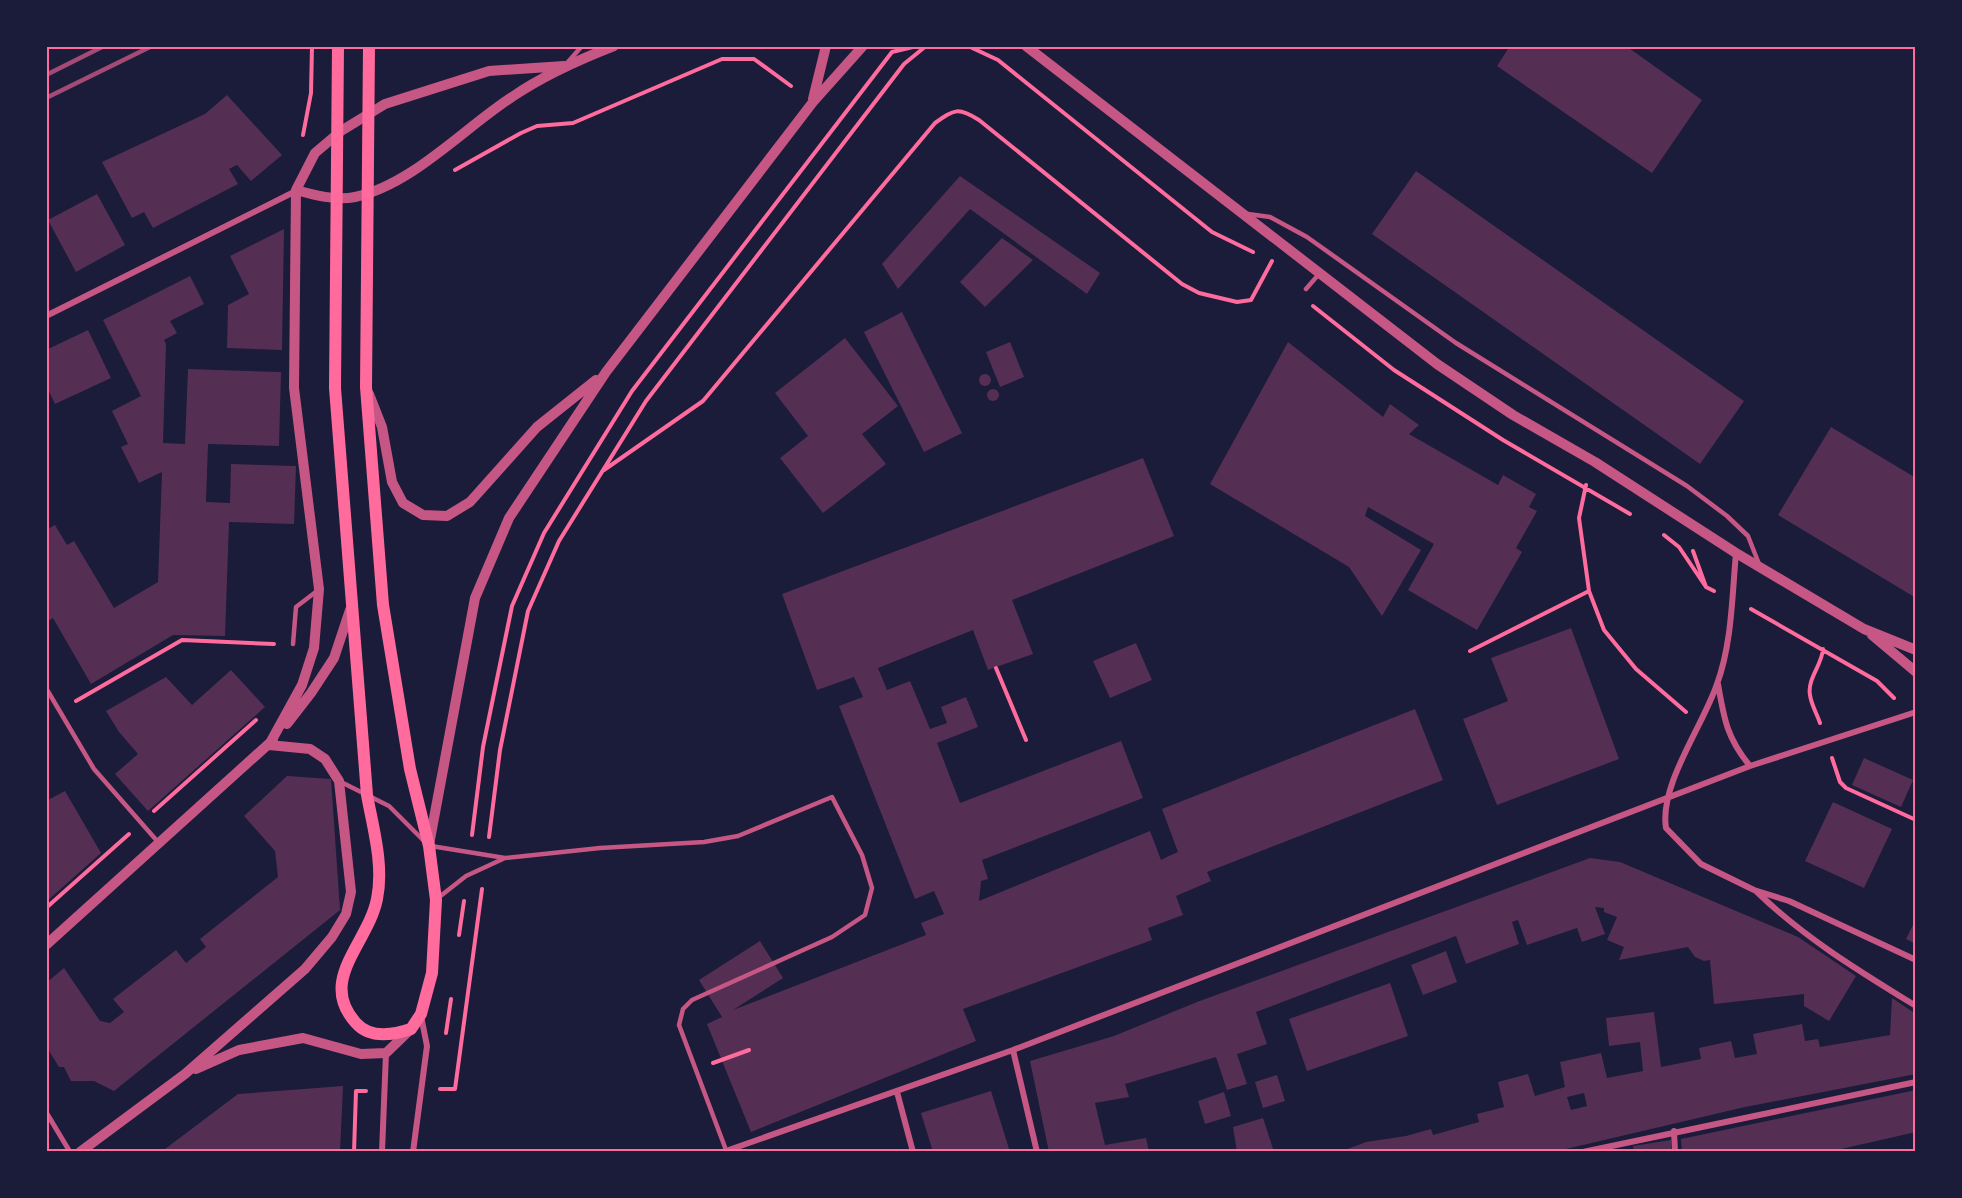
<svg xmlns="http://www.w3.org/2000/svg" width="1962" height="1198" viewBox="0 0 1962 1198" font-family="'Titillium Web',sans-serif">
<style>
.building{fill:#542f53;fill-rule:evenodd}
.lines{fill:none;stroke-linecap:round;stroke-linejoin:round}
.path{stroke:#ff6b9d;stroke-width:4}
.service{stroke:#c65784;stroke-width:4.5}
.pedestrian{stroke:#c65784;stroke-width:5}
.minor{stroke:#c65784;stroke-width:6}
.tertiary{stroke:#c65784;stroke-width:10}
.secondary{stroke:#ff6b9d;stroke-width:12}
.rail{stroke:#a44b75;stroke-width:4.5}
.neatline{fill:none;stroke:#ff6b9d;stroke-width:2}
</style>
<rect width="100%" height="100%" fill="#1b1b3a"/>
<!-- building -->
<path class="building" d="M1510,46h116l76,54 -50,73 -155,-107z
M227,95l55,60 -31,26 -14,-16 -8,4 9,15 -85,44 -9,-16 -12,6 -30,-56 103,-48z
M1416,171l328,230 -44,63 -328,-230z
M960,176l140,97 -13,21 -117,-85 -72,80 -16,-25z
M97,194l28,51 -49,27 -28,-52z
M284,229l-2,121 -55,-2 1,-43 21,-11 -19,-38z
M1002,238l31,22 -48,47 -25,-25z
M190,276l14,28 -34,17 7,12 -13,7 2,4 -3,99 22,1 3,-75 93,3 -2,74 -71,-2 -2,58 24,1 1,-39 65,2 -2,58 -65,-2 -4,114 -52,-1 -82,49 -38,-66 -7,4v-92l9,-5 12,20 7,-4 40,67 44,-26 4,-110 -23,11 -18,-36 7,-3 -16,-33 29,-15 -38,-76z
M902,312l60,121 -38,19 -60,-120z
M88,330l23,48 -56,26 -9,-19v-35z
M845,338l53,68 -36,28 24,30 -63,49 -43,-55 28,-22 -33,-43z
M1010,342l14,35 -24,10 -14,-35z
M1288,342l95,75 7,-13 29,21 -10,9 89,51 5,-10 33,19 -7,13 8,4 -21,37 6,4 -45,78 -69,-40 26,-46 -66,-37 -3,9 56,34 -39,66 -33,-49 -139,-83z
M979 380a6 6 0 1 1 12 0a6 6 0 1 1-12 0Z
M987 395a6 6 0 1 1 12 0a6 6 0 1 1-12 0Z
M1831,427l85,51v120l-138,-83z
M1143,458l31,78 -162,64 21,54 -45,16 -15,-40 -95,38 9,22 23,-9 20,48 17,-6 -6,-16 25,-10 12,30 -41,16 23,60 161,-62 22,57 -161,62 6,19 -7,2 -2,20 171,-70 11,29 8,-4 9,-4 -16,-43 253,-100 28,71 -236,92 4,9 -35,15 7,19 -35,13 4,12 -189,69 13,32 -225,91 -44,-108 15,-7 -23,-37 61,-39 23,37 -50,32 193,-75 -5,-12 23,-9 -10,-23 -19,8 -76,-193 24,-9 -9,-20 -37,13 -35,-96z
M1571,628l48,131 -122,46 -34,-86 45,-18 -17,-43z
M1136,643l16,37 -42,18 -17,-37z
M231,670l34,37 -117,104 -33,-37 23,-20 -19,-22 -13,-21 60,-34 26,28z
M1864,758l49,22 -12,27 -49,-22z
M287,776l44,3 9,131 -226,181 -20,-10h-23l-7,-14h-5l-13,-21v-63l18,-15 36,53 10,2 14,-11 -11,-13 63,-49 10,13 20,-16 -6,-8 78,-62 -3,-26 -31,-35z
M65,791l36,62 -55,49v-101z
M1833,802l59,27 -28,59 -59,-27z
M1590,858l30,4 178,75 58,39 -27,45 -25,-15v-12l-90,10 -4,-44 -6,1 -9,-4 -7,-10 -69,13 5,-13 -17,-7 10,-23 -13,-5v-4l-9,-1 10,27 -23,8 -5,-14 -50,17 -9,-25 -6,2 7,22 -53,20 -10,-28 -200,76 11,32 -30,10 10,30 -20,6 -11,-33 -91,27 4,13 -34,6 10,42 41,-7 3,14h-100l-19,-91 84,-25 83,-34z
M1916,919v25l-10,-5z
M1446,951l11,31 -34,13 -12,-30z
M1390,983l18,53 -101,35 -18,-52z
M1892,998l24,16v60l-171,33 -192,45h-213l26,-10 40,-6 25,-7 2,6 46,-13 -2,-8 27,-7 -6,-25 30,-8 7,22 30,-9 -5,-25 41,-9 6,25 36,-7 -3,-29 -31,4 -3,-28 48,-6 7,55 40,-8 -2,-11 32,-7 4,17 22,-4 -4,-20 49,-10 3,17 13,-2 2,8 70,-12zM1584,1093l3,13 -16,4 -4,-13z
M1277,1075l8,26 -22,7 -8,-26z
M343,1086l-3,66h-179l77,-58z
M1916,1090v42l-88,20h-146l-1,-13z
M991,1091l19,61h-77l-12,-39z
M1224,1092l7,24 -26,8 -7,-23z
M1263,1118l11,34h-37l-4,-25z
M1671,1140v12h-37l-1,-6z"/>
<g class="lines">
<!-- path -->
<path class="path" d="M968,46l30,14 214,172 41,20
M303,135l8,-42 1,-47
M455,170l66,-37 16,-7 36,-3 149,-64h32l37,27
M1313,306l81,64 109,70 127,74
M604,470l99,-69 232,-278c20,-14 23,-16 44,-3l203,164 17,9 38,9 14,-2 21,-39
M1586,485l-7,33 10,73 15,39 32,39 50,43
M1664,535l15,12 27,40 8,4
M1693,551l13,36
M1751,609l126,72 17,17
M1470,651l119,-60
M996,668l30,72
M76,701l106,-61 92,4
M1820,723c-3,-9 -9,-19 -10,-28 -3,-16 12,-30 13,-46
M1832,758l8,24 6,6 70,32
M154,811l102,-91
M472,835l11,-88 29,-141 32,-73 88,-142 260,-339 25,-6
M489,837l11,-87 28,-139 31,-70 87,-140 258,-337 22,-18
M46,908l83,-74
M459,935l5,-34
M446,1033l5,-34
M713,1063l36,-13
M440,1089h15l27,-200
M354,1152l2,-61h10"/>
<!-- service -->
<path class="service" d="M568,62l14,-16
M1248,214l22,3 37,20 149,106 231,143 40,30 21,20 11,28
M1306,289l13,-15
M293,644l3,-37 21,-16
M46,688l48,81 64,73
M339,781l50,25 35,35
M431,846l74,12 95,-10 104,-6 34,-6 94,-39 30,58 10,33 -7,27 -33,22 -140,63 -9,9 -4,16 47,125
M438,898l28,-22 39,-18"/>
<!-- pedestrian -->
<path class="pedestrian" d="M46,1112l24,40"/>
<!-- minor -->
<path class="minor" d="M46,316l250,-125
M1736,553c-4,43 -4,90 -19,131 -14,42 -58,101 -51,144l35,36 53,26 35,11 127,59
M1718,684c6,35 9,54 32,82
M1756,891c47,46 103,80 160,115
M1013,1050l24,102
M897,1092l16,60
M1674,1131l1,21
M382,1152l4,-99
M413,1152l14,-106 -6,-30
M723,1152l290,-102 737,-284 166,-54
M1583,1152l333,-70"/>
<!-- tertiary -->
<path class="tertiary" d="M1026,46l411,318 76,51 82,47 141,91 128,76 52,21
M813,99l13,-53
M296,190c18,5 40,11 59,7 57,-12 109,-69 157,-100 32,-22 66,-37 102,-51
M369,394l13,33 10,55 11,21 20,12 24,1 23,-14 67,-75 59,-47
M1872,635l44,37
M287,724l24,-31 23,-35 16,-48
M269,745l33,-60 12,-37 5,-59 -25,-201 2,-198 19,-37 26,-22 44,-27 104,-33 75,-5
M429,845l46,-247 34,-80 97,-146 207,-270 50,-56
M46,945l227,-205
M196,1069l43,-19 64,-12 58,16 25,-1 25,-24
M80,1152l105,-78 120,-105 27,-32 14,-23 5,-22 -12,-111 -14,-22 -15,-10 -41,-4"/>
<!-- secondary -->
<path class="secondary" d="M338,46l-3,342 32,407c6,33 17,70 10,104 -9,45 -60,81 -21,124 14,16 37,12 55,6l10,-15 11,-41 4,-73 -7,-54 -19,-77 -27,-164 -17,-218 3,-341"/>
<!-- rail -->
<path class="rail" d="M46,75l58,-29
M46,98l106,-52"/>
</g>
<!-- border -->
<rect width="1962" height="1198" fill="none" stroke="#1b1b3a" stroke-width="96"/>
<rect x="48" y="48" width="1866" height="1102" class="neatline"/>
</svg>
